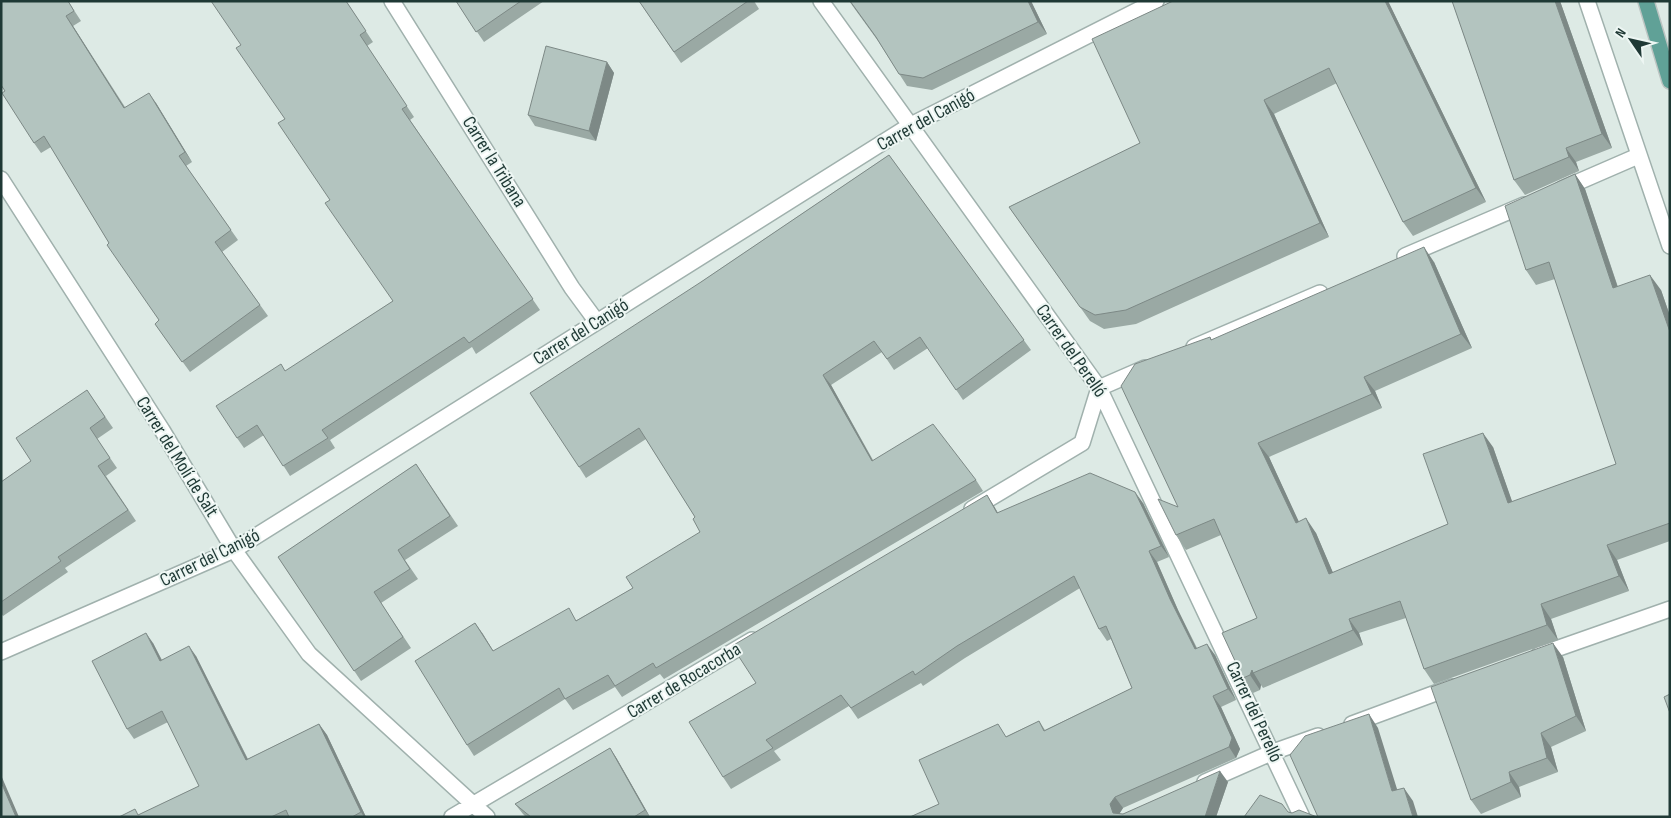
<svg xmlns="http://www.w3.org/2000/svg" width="1671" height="818" viewBox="0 0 1671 818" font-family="'Sofia Sans Condensed',sans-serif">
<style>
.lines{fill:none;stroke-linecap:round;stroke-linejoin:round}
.minor-casing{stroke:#a0b1ad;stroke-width:18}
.primary-casing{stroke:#bcc4c2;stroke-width:18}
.minor{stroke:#fff;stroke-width:15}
.primary{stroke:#60a197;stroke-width:15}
.wall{fill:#9aa9a4}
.shaded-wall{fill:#7d8986}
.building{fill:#b3c4bf;stroke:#7d8986}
.labels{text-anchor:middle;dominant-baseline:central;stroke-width:4;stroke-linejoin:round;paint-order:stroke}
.street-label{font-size:19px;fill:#1f3935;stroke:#edf6f3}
</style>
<rect width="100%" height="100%" fill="#ddeae5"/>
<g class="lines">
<!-- minor casing -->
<g class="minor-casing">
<path id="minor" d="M392,1l180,287 25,34
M821,1l278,387 203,429
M1587,1l83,245
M1,179l161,251 72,120 75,104 178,163
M1562,189l76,-33
M1405,256l119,-51
M1194,347l126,-54
M972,509l110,-66 17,-55 46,-20
M1,652l233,-102 675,-424 247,-125
M1539,655l131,-46
M1352,724l100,-37
M1205,782l68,-30 45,-16
M452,817l300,-177"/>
</g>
<!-- primary casing -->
<g class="primary-casing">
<path id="primary" d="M1646,1l24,80"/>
</g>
<!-- minor -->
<use href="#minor" class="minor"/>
<!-- primary -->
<use href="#primary" class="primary"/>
</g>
<!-- wall -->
<path class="wall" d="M68,1l13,20 -8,5 52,81 31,-4 36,59 -6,4 52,74 -16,12 46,64 -78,56 -35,-48 4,-4 -50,-77 -58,-96 -10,6 -7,-10 -29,-52z
M346,1l27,41 -6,4 47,71 -4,3 130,190 -64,44 -4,-7 -142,93 5,8 -45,28 -26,-41 -20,13 -7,-10 49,-67 107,-70 -63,-101 -45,-81 -44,-74z
M456,1h88l-60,41z
M639,1h115l5,8 -78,54z
M849,1h182l16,33 -115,56 -25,-4 -29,-45z
M1388,1l98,201 -73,34 -10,-14 -66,-139 -63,31 55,123 -193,87 -32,5 -14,-8 -81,-114 131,-64z
M1452,1h108l52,147 -36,14 3,9 -54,24 -11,-15z
M607,62l7,11 -18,68 -61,-15 -7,-11z
M889,155l142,195 -68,50 -35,-52 -34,22 -12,-18 -51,33 42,75 103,20 7,11 -319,188 -4,-5 -38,23 -7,-10 -42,23 -8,-11 -91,57 -7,-11 8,-122 18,28 84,-31 56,-32 67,-56 -5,-15 -49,-78 -60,39 -7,-11 122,-185z
M1575,174l10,15 33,98 43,3 9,26v225l-53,19 12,31 -78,28 7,21 -124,44 -10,-15 -18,-51 -47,15 4,12 -100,43 -2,-3 -1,5 -7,3 -10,-15 14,-60 -36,-83 -35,15 -10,-15 2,-28 32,-170 2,3 222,-78 38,86 -97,43 7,17 -113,49 29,64 18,12 17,40 115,-49 45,-77 19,55 104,-38 -61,-185 -19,6 -10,-15z
M87,390l26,38 -16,11 20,29 -11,8 30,45 -71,47 3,4 -65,44 -2,-3v-131l30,-21z
M416,464l42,62 -53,34 13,19 -37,24 30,45 -50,33 -83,-124z
M987,495l11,18 145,-10 26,54 -12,5 21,48 19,38 18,7 21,45 -15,7 19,42 -4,9 -113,50 -4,6h4l105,-32 -12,35h-306l29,-13 68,-68 32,-15 6,9 87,-42 -21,-49 -4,2 -8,-12 -19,-41 -115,70 -42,28 -2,-3 -63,36 -9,-13 -75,45 7,9 -50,29 -8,-12 33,-94z
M153,643l9,17 34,-4 52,103 71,-35 8,11 39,82h-247l20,-2 60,-29 -31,-64 -34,17 -7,-10z
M1563,657l23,74 -35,16 7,25 -39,15 2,10 -40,17 -10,-14z
M610,748l7,11 33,58h-124l-3,-3 -8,-10z"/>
<!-- shaded-wall -->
<path class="shaded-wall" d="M1028,1h3l16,33 -9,-12z
M1385,1h3l98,201 -10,-14z
M1555,1h5l52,147 -10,-14z
M66,16l7,10 58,92 -7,-10z
M607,62l7,11 -18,68 -7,-10z
M149,93l7,10 36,59 -7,-10z
M1264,100l10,14 55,123 -9,-14z
M1566,148l10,14 3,9 -10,-14z
M1575,174l10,15 38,114 -10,-15z
M1424,247l10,15 38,86 -11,-14z
M1650,275l11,15 9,26v16z
M823,375l8,10 48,87 -7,-11z
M1364,377l11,14 7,17 -10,-14z
M1483,433l10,14 25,71 -10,-15z
M1258,443l11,14 37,80 -10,-14z
M1135,492l8,11 26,54 -8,-11z
M987,495l7,11 10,18 -7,-11z
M1306,518l10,15 24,56 -11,-15z
M1607,545l10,15 12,31 -10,-15z
M1149,551l8,11 21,48 24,50 -7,-11 -25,-50z
M1541,604l10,15 7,21 -11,-15z
M1349,619l10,14 4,12 -10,-15z
M475,623l8,11 17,28 -7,-11z
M146,633l7,10 14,28 -7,-10z
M1553,643l10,14 23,74 -10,-15z
M1207,644l8,11 21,45 -8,-11z
M189,646l7,10 57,114 -7,-10z
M1252,670l9,15 -1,5 -10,-15z
M1213,696l8,11 19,42 -4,9 -7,-11z
M1369,714l9,14 24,77 -10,-14z
M319,724l8,11 39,82h-2l-3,-5z
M1541,733l10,14 7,25 -11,-14z
M610,748l7,11 33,58 -5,-7z
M1220,771l8,11 -12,35h-11z
M1509,772l10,15 2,10 -10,-15z
M1,775l18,42h-3l-15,-35z
M1404,788l9,13 5,16h-5z
M1115,797l8,11 -5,8 -5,-3 -3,-9z"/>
<!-- building -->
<path class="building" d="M1,1h67l6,10 -8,5 58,92 25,-15 36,59 -6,4 52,74 -16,12 45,63 -78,57 -27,-38 4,-4 -52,-75 2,-2 -65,-107 -10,7 -32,-50 3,-2 -4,-6z
M211,1h135l20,30 -6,4 47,71 -5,3 131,190 -64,44 -5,-6 -142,93 6,8 -45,28 -26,-41 -20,13 -21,-32 65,-42 4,7 108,-70 -68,-98 5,-3 -52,-77 7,-4 -49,-71 5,-3z
M456,1h65l-45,31z
M639,1h109l-74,51z
M850,1h178l10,21 -115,56 -24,-4 -23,-37z
M1173,1h212l91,187 -73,34 -74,-154 -65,32 56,123 -194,87 -31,5 -15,-8 -71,-100 131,-64 -48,-104z
M1452,1h103l47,133 -36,14 3,9 -55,23z
M546,46l61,16 -18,69 -61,-16z
M889,155l135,185 -68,50 -36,-53 -33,22 -13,-18 -51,34 49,86 61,-37 43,56 -320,188 -3,-5 -38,23 -7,-11 -43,24 -6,-11 -92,57 -52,-84 60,-38 18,28 76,-43 7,13 57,-33 -7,-11 74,-45 -7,-13 2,-2 -56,-89 -60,39 -49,-74 171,-111z
M1575,174l38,114 37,-13 20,57v191l-63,22 12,31 -78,28 6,21 -123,44 -24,-68 -51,18 4,11 -100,43 -1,-3 -2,5 -7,3 -21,-45 35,-15 -43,-99 -38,16 -18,-36 20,8 -57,-121 14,-22 75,-27 1,3 213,-93 37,87 -97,43 8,17 -114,49 38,80 10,-5 23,56 119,-50 -25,-70 60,-21 25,70 108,-39 -67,-202 -23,8 -21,-64z
M87,390l18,27 -15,11 20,30 -12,8 30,44 -70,47 3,4 -60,41v-120l30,-21 -15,-23z
M416,464l34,52 -52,34 12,19 -36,23 29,45 -49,34 -76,-114z
M1090,473l45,19 26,54 -12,5 21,48 25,50 12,-5 21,45 -15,7 19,42 -3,9 -114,50 -5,7 3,9 10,1 97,-43 -15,46h-295l29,-13 -20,-44 79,-36 8,13 33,-16 5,10 88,-43 -26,-62 -7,3 -25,-53 -117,70 -42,29 -2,-4 -62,37 -10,-13 -75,45 7,8 -50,29 -34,-55 67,-39 -24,-37 255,-151 10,18z
M146,633l14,28 29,-15 57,114 73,-36 42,88 -9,5h-63l-3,-7 -15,7h-152l16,-8 3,6 61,-29 -37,-75 -35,18 -35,-68z
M1553,643l23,73 -35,17 6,25 -38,14 2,10 -40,18 -40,-113z
M1670,694v19l-6,-16z
M1369,714l23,77 12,-3 9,29h-95l-28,-62 15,-19z
M610,748l35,62 -11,7h-103l-16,-13z
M1,782l15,35h-15z
M1260,795l22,9 6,8 4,1 7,-3 18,7h-73z"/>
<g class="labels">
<!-- street labels -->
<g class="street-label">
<text transform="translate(926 120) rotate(-29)">Carrer del Canigó</text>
<text transform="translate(494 162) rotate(58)">Carrer la Tribana</text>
<text transform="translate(581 332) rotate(-32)">Carrer del Canigó</text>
<text transform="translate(1071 351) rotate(55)">Carrer del Perelló</text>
<text transform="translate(177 457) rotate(58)">Carrer del Molí de Salt</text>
<text transform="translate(210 558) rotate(-26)">Carrer del Canigó</text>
<text transform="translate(684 681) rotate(-31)">Carrer de Rocacorba</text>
<text transform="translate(1254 712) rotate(65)">Carrer del Perelló</text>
</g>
</g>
<!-- border -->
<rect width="1671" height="818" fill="none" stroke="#1f3935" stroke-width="5"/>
<!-- north arrow -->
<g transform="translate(1631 40) rotate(304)" stroke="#edf6f3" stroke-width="4" paint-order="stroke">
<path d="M0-4L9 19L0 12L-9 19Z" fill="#1f3935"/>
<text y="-8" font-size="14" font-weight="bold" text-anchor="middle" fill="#1f3935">N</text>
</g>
</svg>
